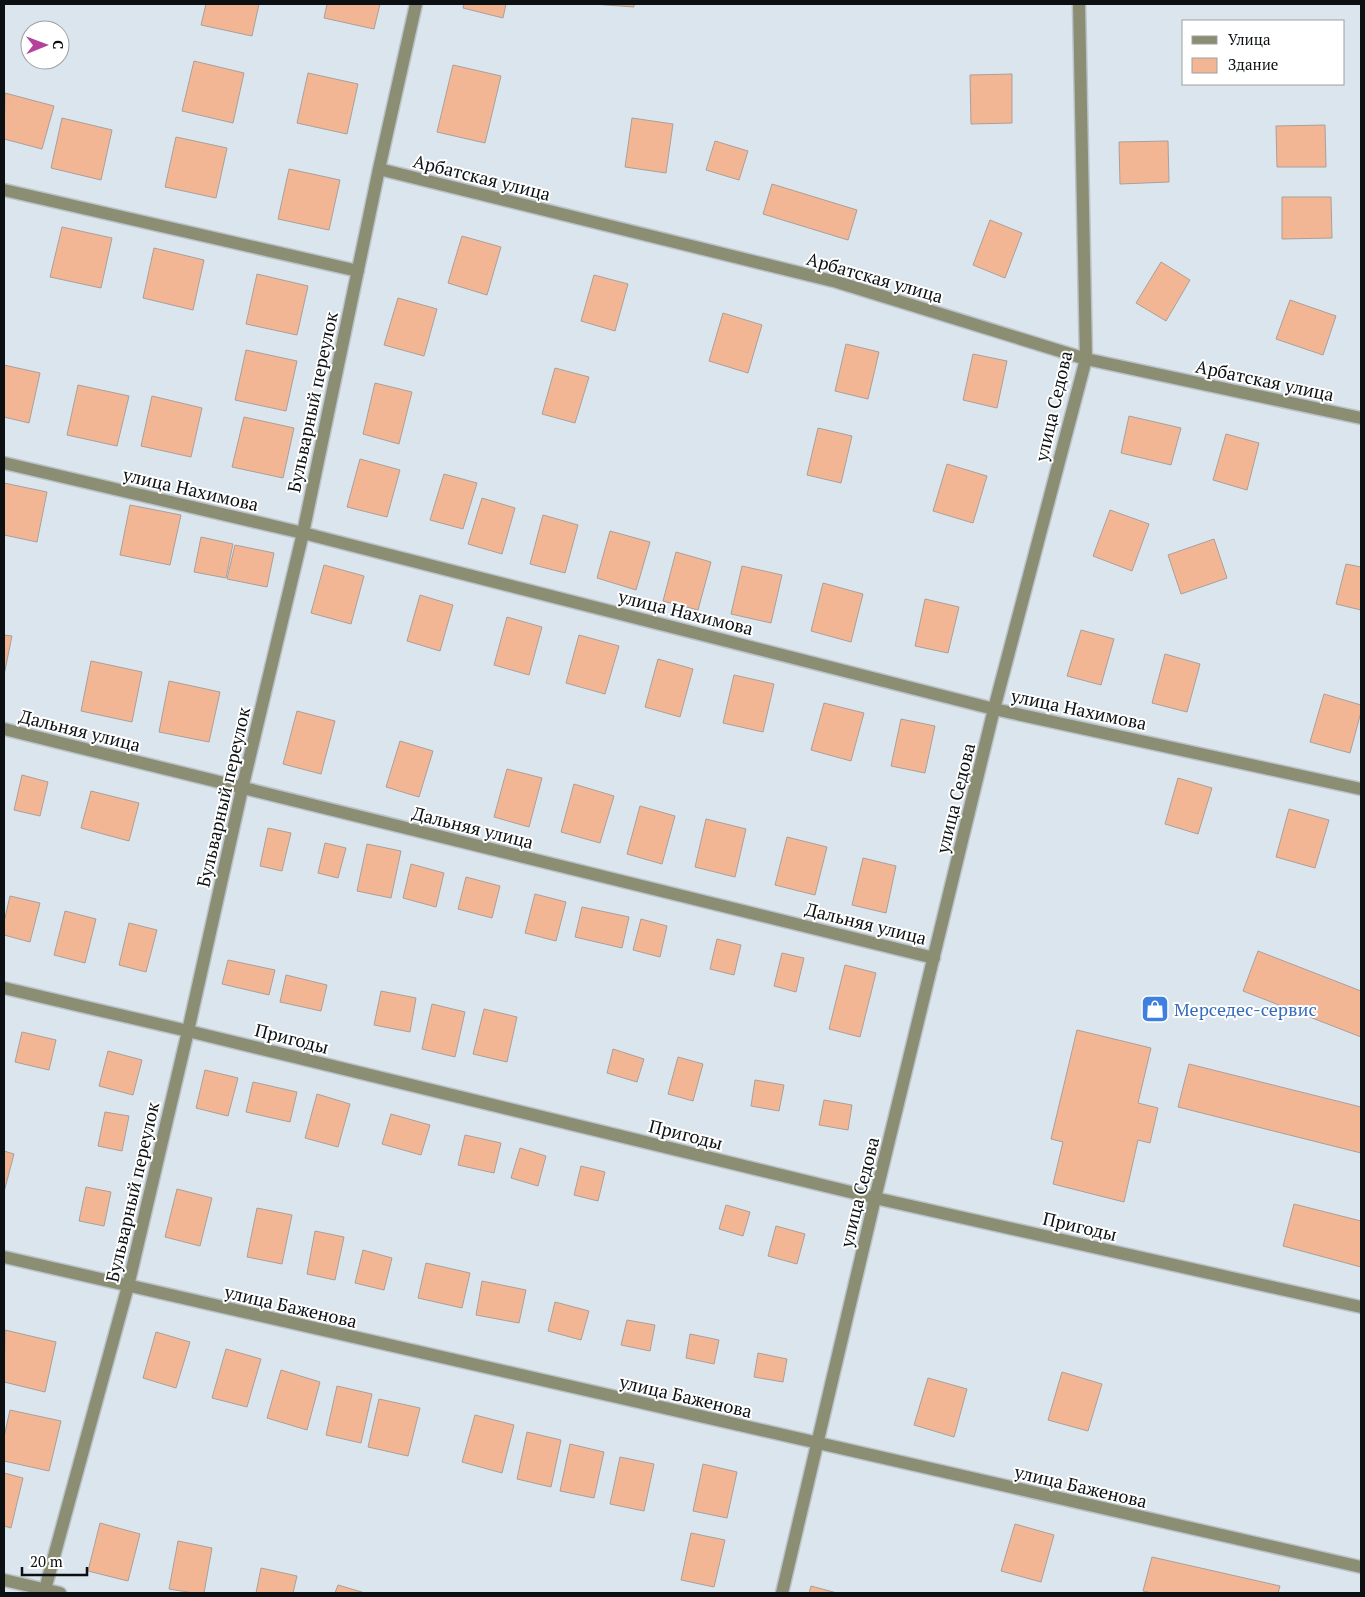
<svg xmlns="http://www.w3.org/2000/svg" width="1365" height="1597" viewBox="0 0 1365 1597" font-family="'PT Serif',serif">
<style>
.building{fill:#f3b695;stroke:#aa9f9a}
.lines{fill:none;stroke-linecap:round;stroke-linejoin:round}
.minor-casing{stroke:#bac3ca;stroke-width:15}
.tertiary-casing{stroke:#bac3ca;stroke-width:15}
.minor{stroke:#8c8e74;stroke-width:12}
.tertiary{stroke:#8c8e74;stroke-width:12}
.labels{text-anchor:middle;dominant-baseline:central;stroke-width:4;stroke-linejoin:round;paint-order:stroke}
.street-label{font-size:18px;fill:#0c1012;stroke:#fff}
.shop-label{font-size:18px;fill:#366cbe;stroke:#fff;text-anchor:start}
</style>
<rect width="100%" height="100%" fill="#dbe5ed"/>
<!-- building -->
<path class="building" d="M206,4h53l-7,32 -51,-11z
M327,4h53l-6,25 -50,-11z
M464,4h42l-3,14 -40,-10z
M593,4h41v3z
M194,61l50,12 -11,50 -51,-12z
M453,65l48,11 -16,67 -48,-11z
M308,73l50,11 -11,50 -50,-11z
M1012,74v49l-41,1 -1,-49z
M5,93l49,13 -12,43 -38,-10z
M62,118l50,12 -11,50 -50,-12z
M632,118l41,6 -7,49 -41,-6z
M1325,125l1,42h-49l-1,-41z
M176,137l51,11 -11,50 -51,-11z
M715,141l33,10 -9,29 -33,-10z
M1168,141l1,41 -49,2 -1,-42z
M289,169l51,11 -11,50 -51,-11z
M772,184l85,26 -9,30 -85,-26z
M1282,197h49l1,41 -50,1z
M990,220l32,13 -17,45 -32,-13z
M62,227l50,11 -11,50 -51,-11z
M462,236l39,11 -14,48 -39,-12z
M154,248l50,12 -11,50 -50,-12z
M1161,262l29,18 -24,41 -30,-18z
M257,274l51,12 -11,49 -51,-11z
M594,275l34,9 -13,47 -34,-10z
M398,298l39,11 -13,47 -40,-11z
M1290,300l46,16 -13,39 -47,-16z
M723,313l39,12 -14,48 -39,-12z
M846,344l33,8 -11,47 -33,-8z
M246,350l51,11 -11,50 -51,-11z
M973,354l34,7 -10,47 -34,-8z
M4,365l36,8 -11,50 -25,-6z
M555,368l34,9 -14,46 -33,-9z
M375,383l37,9 -13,52 -36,-10z
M78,385l51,11 -12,50 -50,-11z
M152,396l50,12 -11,49 -50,-11z
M1129,416l52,12 -10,37 -50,-12z
M244,417l50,11 -11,50 -51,-11z
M818,428l34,8 -11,47 -34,-8z
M1226,434l33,9 -12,47 -34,-10z
M360,459l40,11 -13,47 -40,-10z
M947,464l40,12 -14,47 -40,-12z
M444,474l33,9 -14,46 -33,-9z
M4,483l43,9 -10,50 -33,-7z
M482,498l33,10 -13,46 -34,-10z
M130,505l51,10 -11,50 -50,-10z
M1110,510l39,14 -17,47 -39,-15z
M543,515l35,10 -13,48 -35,-9z
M610,531l40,11 -14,48 -39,-12z
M201,537l32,7 -7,34 -32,-6z
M1214,539l13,39 -46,16 -13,-39z
M235,545l39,8 -7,34 -40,-8z
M676,552l35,10 -13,48 -35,-9z
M1346,564l15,3v43l-25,-6z
M324,565l40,11 -13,48 -40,-11z
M742,566l40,9 -11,48 -40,-9z
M823,583l40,11 -12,48 -40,-11z
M420,595l33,10 -13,46 -33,-10z
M925,599l34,8 -11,46 -33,-7z
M507,617l35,10 -13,48 -35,-10z
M1081,630l33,9 -13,46 -34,-9z
M4,635l8,1 -8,39z
M579,635l40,11 -14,48 -39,-11z
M1165,654l35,10 -13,48 -35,-9z
M658,659l35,10 -13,48 -35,-10z
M91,661l51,11 -10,50 -51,-11z
M734,675l40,9 -11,48 -40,-9z
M169,681l51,11 -11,50 -50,-10z
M1324,694l37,11v7l-11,41 -40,-11z
M824,703l40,10 -13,48 -40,-11z
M297,711l38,10 -14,53 -38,-10z
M901,719l34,7 -10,47 -34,-7z
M400,741l33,10 -14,46 -33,-10z
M507,769l35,9 -13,49 -35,-10z
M22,775l26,7 -8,34 -26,-6z
M1178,778l34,10 -14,46 -33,-10z
M574,784l40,12 -14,47 -39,-11z
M91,791l48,12 -10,38 -48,-13z
M640,806l35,10 -13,48 -35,-10z
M1289,809l40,11 -14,48 -39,-11z
M706,819l40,10 -11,48 -40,-10z
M268,828l23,5 -9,38 -22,-5z
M787,837l40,10 -12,48 -40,-10z
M325,843l21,5 -8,30 -20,-5z
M367,844l34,7 -10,47 -34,-7z
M863,858l33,8 -10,47 -34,-8z
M411,864l33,9 -8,34 -33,-9z
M466,877l34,9 -8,32 -34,-9z
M535,894l31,8 -10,39 -31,-8z
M10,896l30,7 -10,39 -26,-7v-13z
M582,907l47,10 -7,31 -47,-11z
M65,911l31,8 -11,44 -31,-8z
M641,919l26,7 -7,31 -27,-7z
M129,923l28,7 -11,42 -27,-7z
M717,939l24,6 -7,30 -24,-6z
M1258,951l103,40v46l-118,-46z
M782,953l22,5 -8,34 -22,-6z
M228,960l47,10 -6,25 -47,-11z
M845,965l31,8 -16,64 -31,-8z
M286,975l41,10 -6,26 -41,-9z
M381,991l35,7 -6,34 -36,-7z
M432,1004l33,8 -10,45 -33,-8z
M484,1009l33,8 -10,45 -34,-8z
M1077,1030l74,18 -13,55 20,5 -8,35 -12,-3 -14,62 -71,-18 10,-42 -12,-3z
M22,1032l34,8 -7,30 -34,-8z
M613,1049l31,10 -7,23 -30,-9z
M108,1051l34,9 -9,35 -34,-9z
M678,1057l25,7 -10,37 -25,-7z
M1189,1064l172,43v46l-183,-46z
M205,1070l33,8 -10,38 -32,-8z
M755,1080l29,5 -5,26 -28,-5z
M253,1082l44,10 -7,30 -44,-10z
M317,1094l33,10 -12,43 -33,-9z
M824,1100l28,5 -4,25 -29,-5z
M105,1112l24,4 -7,35 -24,-5z
M391,1114l39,11 -9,30 -39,-11z
M465,1135l36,8 -7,30 -36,-8z
M520,1148l26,8 -8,30 -27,-8z
M4,1151l10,3 -10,38z
M581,1166l24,6 -7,29 -24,-6z
M86,1187l25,5 -7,34 -25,-5z
M177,1189l35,9 -12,48 -35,-9z
M1294,1204l67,17v46l-78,-21z
M726,1205l24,7 -7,24 -24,-7z
M257,1208l35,7 -10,49 -35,-7z
M776,1226l29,8 -8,30 -29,-8z
M315,1231l29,6 -9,43 -28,-6z
M363,1250l29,8 -8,32 -29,-7z
M426,1263l44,10 -8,35 -44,-10z
M482,1281l44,9 -7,33 -43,-8z
M555,1302l34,9 -8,29 -33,-9z
M627,1320l28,5 -5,26 -29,-6z
M5,1330l51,12 -11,50 -41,-10z
M156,1332l34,10 -14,46 -33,-10z
M690,1334l29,6 -5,24 -28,-6z
M226,1349l35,10 -14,48 -35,-9z
M758,1353l29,6 -4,23 -29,-5z
M281,1370l39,12 -13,48 -40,-12z
M1062,1372l40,12 -14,47 -40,-11z
M928,1378l39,11 -13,48 -40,-12z
M337,1386l35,8 -11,49 -35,-8z
M379,1399l41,9 -12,48 -40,-9z
M10,1410l51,11 -12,50 -45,-10v-24z
M475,1415l39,10 -12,48 -40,-11z
M527,1432l34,8 -10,47 -34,-8z
M570,1444l34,8 -10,46 -34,-7z
M620,1457l34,7 -10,47 -34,-7z
M703,1464l34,8 -10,46 -34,-7z
M4,1473l19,5 -12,50 -7,-2z
M100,1523l40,11 -12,47 -40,-10z
M1015,1524l39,11 -13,47 -40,-11z
M691,1533l34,7 -11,47 -33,-7z
M178,1541l34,7 -8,45h-10l-25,-4z
M1152,1557l128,29 -2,7h-126l-9,-2z
M261,1568l36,8 -4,17h-37z
M338,1585l27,8h-30z
M811,1586l26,7h-28z"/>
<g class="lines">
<!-- minor casing -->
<g class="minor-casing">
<path id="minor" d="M379,169l458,113 249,77 275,59
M4,190l354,81
M4,463l299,70 691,176 367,80
M4,729l930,229
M4,988l184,43 687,167 486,109
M4,1580l56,13
M44,1593l84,-307 60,-255 54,-242 61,-256 76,-364 37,-165
M782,1593l93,-395 119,-489 92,-350 -7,-355"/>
</g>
<!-- tertiary casing -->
<g class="tertiary-casing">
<path id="tertiary" d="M4,1257l1357,310"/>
</g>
<!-- minor -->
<use href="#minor" class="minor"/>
<!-- tertiary -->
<use href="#tertiary" class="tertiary"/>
</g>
<!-- icons -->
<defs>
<g id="shop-square" transform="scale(1.4375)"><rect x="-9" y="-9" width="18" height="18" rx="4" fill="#3f7fe0" stroke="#fff"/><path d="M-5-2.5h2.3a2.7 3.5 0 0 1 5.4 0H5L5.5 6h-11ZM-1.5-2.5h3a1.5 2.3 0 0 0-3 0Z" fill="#fff"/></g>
</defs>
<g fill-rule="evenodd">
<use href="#shop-square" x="1155" y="1009"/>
</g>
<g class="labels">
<!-- street labels -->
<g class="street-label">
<text transform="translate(482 177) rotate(14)">Арбатская улица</text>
<text transform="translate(875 277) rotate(16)">Арбатская улица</text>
<text transform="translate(1265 380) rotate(12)">Арбатская улица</text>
<text transform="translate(312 402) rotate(-78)">Бульварный переулок</text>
<text transform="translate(1053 406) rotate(-77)">улица Седова</text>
<text transform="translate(191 489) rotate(13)">улица Нахимова</text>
<text transform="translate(686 612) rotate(14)">улица Нахимова</text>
<text transform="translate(1079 709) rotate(12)">улица Нахимова</text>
<text transform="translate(80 730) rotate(14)">Дальняя улица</text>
<text transform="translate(223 797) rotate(-77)">Бульварный переулок</text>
<text transform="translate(955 798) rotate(-76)">улица Седова</text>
<text transform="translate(473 827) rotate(14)">Дальняя улица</text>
<text transform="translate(866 923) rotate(14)">Дальняя улица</text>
<text transform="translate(292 1038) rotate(14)">Пригоды</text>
<text transform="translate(686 1134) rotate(14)">Пригоды</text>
<text transform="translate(132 1192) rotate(-77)">Бульварный переулок</text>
<text transform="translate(859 1192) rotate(-76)">улица Седова</text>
<text transform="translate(1080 1226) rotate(13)">Пригоды</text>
<text transform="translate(291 1306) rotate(13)">улица Баженова</text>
<text transform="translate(686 1396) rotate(13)">улица Баженова</text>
<text transform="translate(1081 1486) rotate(13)">улица Баженова</text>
</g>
<!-- shop labels -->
<g class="shop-label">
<text x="1174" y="1009">Мерседес-сервис</text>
</g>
</g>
<!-- border -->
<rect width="1365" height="1597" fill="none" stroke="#0c1012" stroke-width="10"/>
<!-- legend -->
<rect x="1182" y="20" width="162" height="65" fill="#ffffff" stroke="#9e9fa0"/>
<rect x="1192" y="36" width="25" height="8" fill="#8c8e74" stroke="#9e9fa0"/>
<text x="1228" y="45" font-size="15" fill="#0c1012">Улица</text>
<rect x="1192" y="58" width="25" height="15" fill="#f3b695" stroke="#9e9fa0"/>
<text x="1228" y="70" font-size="15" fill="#0c1012">Здание</text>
<!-- north arrow -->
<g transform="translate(45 45) rotate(89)"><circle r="24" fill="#ffffff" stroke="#9e9fa0"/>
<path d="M0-4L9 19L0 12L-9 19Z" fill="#b4419a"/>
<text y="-8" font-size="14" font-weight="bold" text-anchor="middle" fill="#0c1012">С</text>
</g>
<!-- scale -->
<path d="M22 1567v8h65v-8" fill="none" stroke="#0c1012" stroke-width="2.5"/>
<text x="30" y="1567" font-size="15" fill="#0c1012" stroke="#ffffff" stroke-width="4" paint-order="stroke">20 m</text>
</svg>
